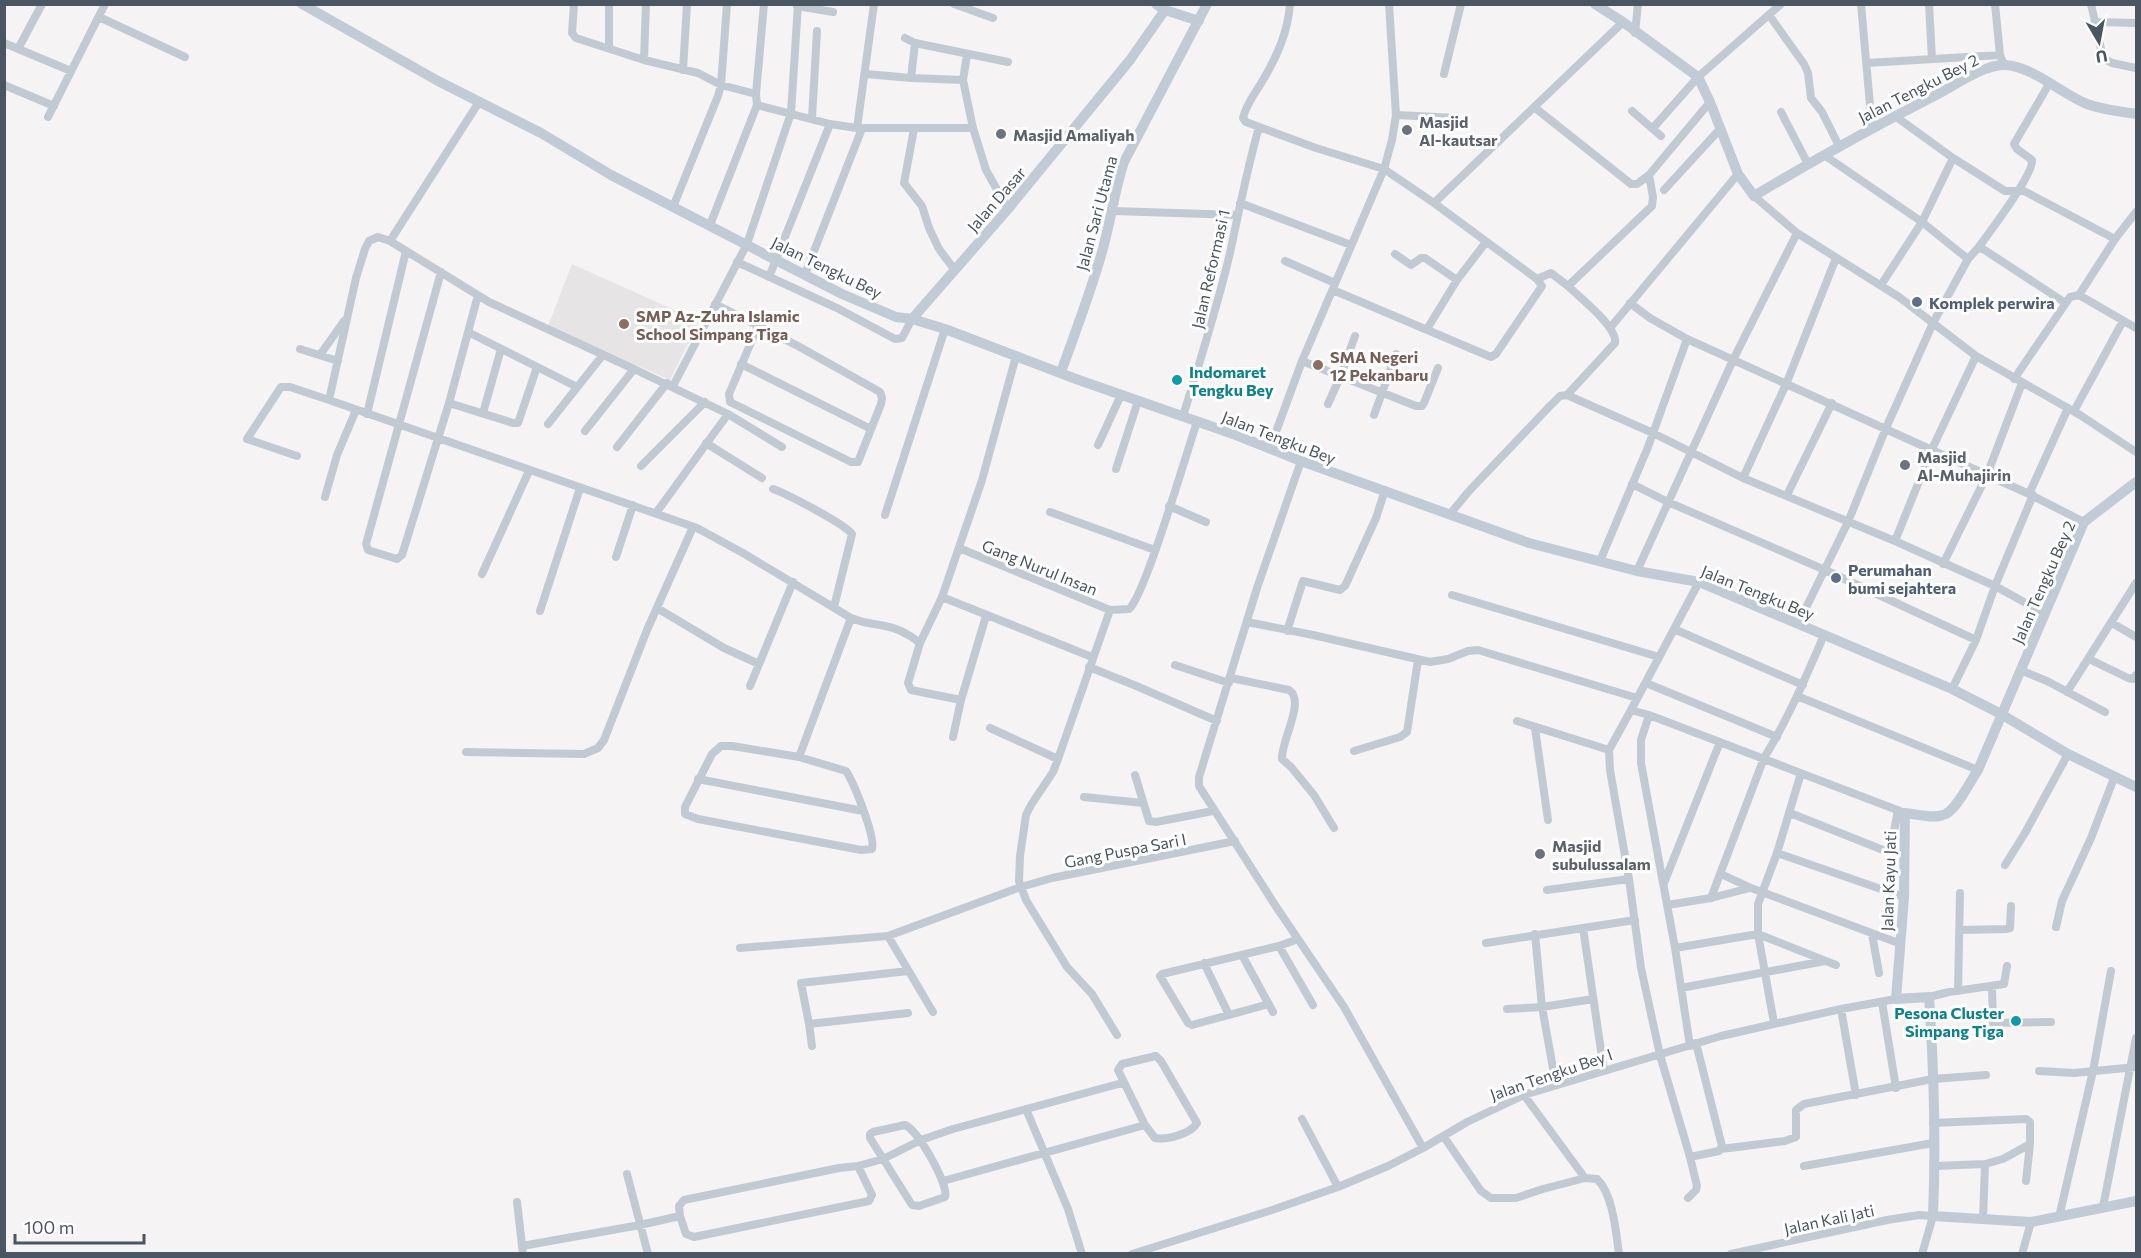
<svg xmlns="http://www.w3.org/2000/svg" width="2141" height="1258" viewBox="0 0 2141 1258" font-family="Commissioner,sans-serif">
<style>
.education{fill:#e6e4e5}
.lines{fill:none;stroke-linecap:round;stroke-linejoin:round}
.street{stroke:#c1cad2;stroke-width:8}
.secondary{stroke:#c1cbd6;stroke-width:10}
.worship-dot{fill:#6b7280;stroke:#fff;stroke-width:2}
.service-dot{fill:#5c6f8a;stroke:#fff;stroke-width:2}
.education-dot{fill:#8d6e63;stroke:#fff;stroke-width:2}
.culture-dot{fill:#0f9aa8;stroke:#fff;stroke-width:2}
.labels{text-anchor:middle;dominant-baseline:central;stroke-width:6;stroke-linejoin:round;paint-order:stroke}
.street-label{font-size:16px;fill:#4a5661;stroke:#fff}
.worship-label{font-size:16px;font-weight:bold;fill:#5b616d;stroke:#fff;text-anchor:start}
.service-label{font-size:16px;font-weight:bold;fill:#4e5e75;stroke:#fff;text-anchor:start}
.education-label{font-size:16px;font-weight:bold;fill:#785e54;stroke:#fff;text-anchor:start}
.culture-label{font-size:16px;font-weight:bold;fill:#0d838f;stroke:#fff;text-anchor:start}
</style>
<rect width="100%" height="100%" fill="#f5f3f3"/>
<!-- education -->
<path class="education" d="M572,264l127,57 -29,59 -122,-54z"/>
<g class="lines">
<!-- street -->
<path class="street" d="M574,4l-2,29 4,5 68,22 54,13 23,12 35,9
M954,4l39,14
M1290,4c-2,28 -13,52 -27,76 -7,12 -17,24 -20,38l3,4 70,26 68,21 50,34 103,76 5,7 -46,68 -5,3 -158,-67
M1861,4l11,124
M1929,4l3,55
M1995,4l5,51
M2091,4l12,54 9,5 24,5
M797,6l36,6
M1769,15l35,49 4,9 3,25 11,14 17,34
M99,17l86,40
M2095,22l41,1
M1635,33l3,-29
M905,38l10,5 93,19
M4,43l67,28
M609,48v-44
M18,49l24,-45
M967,55l-4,25 10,48
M644,60l2,-56
M1867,63l133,-8 4,10
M683,70l4,-66
M866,74l45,4 52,2
M1444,74l17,-70
M911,78l4,-35
M4,85l50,21
M757,105l73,19 27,4h116l13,42 22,39
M1632,111l29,25
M1781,112l27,52
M1396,115l61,3
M1895,116l58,42 52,33h19l91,48 -36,56
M48,117l57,-113
M812,118l5,-87
M1653,128l45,-51 83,-73
M914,129l-10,54 18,23 7,22 10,21 15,20
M1824,155l98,67 46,37
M1649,175l61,-73
M1664,190l56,-61
M1754,196l43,37 102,64 77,59 104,59 56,37
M1240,203l111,42
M1434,203l189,-181
M673,207l45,-111 3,-11 6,-81
M1113,211l125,4
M710,225l47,-120 -1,-11 8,-90
M2115,239l21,-27
M390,241l89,-139
M1978,248c11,-15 56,-74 54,-88l-15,-11 -3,-5 35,-60
M1395,254l16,11 10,-7h4l32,22
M1285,261l50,22
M737,262l100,46 58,31 7,-1 10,-19
M441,272l-75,272 2,6 29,9 5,-4 47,-152 29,-108
M805,274l56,-143 -4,-3 17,-124
M769,277l61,-153
M1537,279l14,-6 17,13
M1881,285l41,-63 31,-64
M1630,303l20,15 37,21 342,155 55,28
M715,304l83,42 82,46 2,6 -1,6 -23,58h-7l-121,-60 -1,-8 29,-68
M1610,328l128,-154
M1427,329l30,-49 29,-38
M468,332l109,55
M300,349l38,12
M320,355l24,-34
M1302,361l114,45h6l2,-3 14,-35
M741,364l130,65
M2014,379l56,-82 9,-2 57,33
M673,386l74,-142 44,-131 7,-109
M1567,395l86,38 90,45 152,63 100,45 49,27
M329,400l27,-122 9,-29 4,-8 9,-4 12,4 99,61 145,67
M449,403l64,20h5l19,-56
M1328,404l13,-29 14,-39
M2074,411l49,-90
M483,413l18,-64
M367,414l39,-163
M1374,415l22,-61
M1183,416c17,-54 34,-108 47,-163 9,-42 17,-84 29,-126
M548,424l54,-68
M585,431l49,-62 94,45 54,33
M706,443l56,35
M1098,445l23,-50
M617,447l50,-64
M1270,448l32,-87 82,-192 8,-29 4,-25 -7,-111
M297,456l-50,-17 34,-52h9l39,13 368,128 46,25 108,65c15,6 19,5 34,8 13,2 25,9 35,17
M1301,461l-44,127 -58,189v9l76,119 69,102 79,141
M641,466l64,-64
M1116,469l22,-68
M1743,478l44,-96 49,-124
M1632,484l36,18 157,68 151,70
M773,489c14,5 72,35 79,45l-18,73
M2029,494l39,-86
M1787,495l45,-92
M325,497l12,-42 19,-45
M1169,506l37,16
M1050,512l105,38
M656,513l72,-99
M1450,514l19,-23 79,-83 12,-12 7,-1 48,-52c3,-16 -36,-46 -47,-57l84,-80 1,-9 -4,-22 -12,9h-6l-97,-77
M885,515l60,-186
M1895,541l37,-92 44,-93
M959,548l151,62
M616,557l17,-52
M1600,561l48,-114 39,-108
M1943,564l44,-89 35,-92
M1637,571l96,-211 64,-127
M482,574l47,-103
M1699,582l-68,128 18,5 256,98
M1452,595l207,62
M942,597l150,60
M657,608l67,40 35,16
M540,611l40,-123
M1247,622l66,13 117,27 18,-3 20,-8 10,-1 159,48
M2112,623l24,14
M1798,624l50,-102 38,-94 47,-105 35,-64 10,-11 5,1 81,53
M1674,629l129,56
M1287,631l16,-50 37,9 5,-4 31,-68 9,-28
M2089,659l39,19 5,1 3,-4
M1175,665l54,18
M1089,667l45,18 83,36
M2020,670l27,11 58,31
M1231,678l58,12c17,11 -8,50 -7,69l9,8 23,28 20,33
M1646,683l131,54
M750,686l43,-104
M1952,689l24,-49 19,-54 38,-91
M2067,692l69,-109
M1797,696l181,74
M961,700l-50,-10 -3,-7 12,-40 22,-46 40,-117 34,-124
M1649,715l-8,25v23l34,185 15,98
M1517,721l92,29 22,-40
M990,728l68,31
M1535,728l13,92
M953,737l8,-37 25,-84
M721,746h11l67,11 47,14c8,12 30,67 26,78l-11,1 -163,-31 -13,-5v-7l27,-53z
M1609,750l1,20 19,109 12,89 19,87 30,102 29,-6 3,-5 -26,-103
M1354,751l46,-14 7,-5 11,-72
M466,752l118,2 14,-6 6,-8 43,-110 46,-103
M799,757l52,-139
M1135,775l14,46 7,1 57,-11
M698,779l165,32
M1084,797l59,6
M1790,813l93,37h5l3,-2 7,-38
M1777,853l127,44
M2005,865l20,-32 43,-79
M1721,874l30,14 150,56
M1664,883l56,-141
M1547,890l82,-11
M1711,898l53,-140c24,-39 42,-81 60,-123
M1667,905l44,-7 39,-10
M2056,927l6,-26 29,-63 23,-60
M1583,928l21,143
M1960,930l46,-1 4,-1 1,-22
M1535,934l7,73 14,78
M1872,934l7,39
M1486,943l149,-23
M1279,946l34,59
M740,948l148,-12
M1675,948l83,-14 78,31
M1242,955l31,57
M1204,963l25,52
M908,971l-107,12 8,41 99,-11
M1992,986l1,37 58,-1
M1681,988l144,-27
M1958,991l2,-98
M1929,997l20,-5 55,-8 3,-18
M1882,1002l14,86
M1269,1004l-77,21 -4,-2 -28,-47 2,-2 117,-28 19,-7
M1507,1009l35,-2 51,-8
M1841,1009l15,86
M933,1012l-45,-76 133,-49 31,-9 183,-37
M1774,1023l-16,-89v-30l19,-51 24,-80
M809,1024l3,22
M1117,1035l-25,-41 -25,-27 -41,-67 -7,-19 1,-25 6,-41 5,-10 22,-33 5,-13 52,-149 19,-1c16,-13 58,-158 68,-187
M1156,1056l5,5 36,62c-6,11 -30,17 -42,15l-10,-13 -27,-55 4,-6z
M2039,1071l35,2 62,-6
M1524,1095l61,83 12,1c16,15 19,53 22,75
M1026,1109l42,100 14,45
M1302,1119l36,68
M1933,1123l93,-4 4,3v22l-27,15 -18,5 -2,56
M905,1125c13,5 44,60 40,72l-26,9 -7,-1 -42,-67v-4l3,-2z
M1444,1137l37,54 10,7h25l27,-9 42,-11
M1721,1149l64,-8 11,-4v-27l8,-6 129,-25 53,-4
M1804,1166l129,-23
M1935,1166l50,-2
M627,1174l21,80
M943,1181l202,-56
M2026,1181l4,-37
M1688,1198l8,-8 1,-4 -7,-29
M517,1202l6,52
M2103,1207l33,-169
M680,1216l-1,-10 5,-6 155,-32 19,-2 25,-7 38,-19 32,-11 169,-46
M2059,1217l34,-146 18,-100
M522,1246l118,-21 40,-9 6,18 8,3 175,-36 3,-6 -14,-29
M1132,1254l137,-43 69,-24 50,-21 35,-18 44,-26 57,-27 197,-59 120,-27 55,-10
M1731,1254l156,-34 32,-5 14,1 -11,38
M2022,1254l9,-32"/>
<!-- secondary -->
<path class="secondary" d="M302,4l136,77 103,52 70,42 231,119 54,23 16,2 33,10 131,50 160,56 65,26 228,82 108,28 62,11 253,107 49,25 67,40 68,33
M1156,4l9,6 34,11
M1595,4l28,18 75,55 12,25 28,72 16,22c60,-36 121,-70 184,-102 17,-9 47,-30 67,-29 27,1 57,29 82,39 16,6 33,7 49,10
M912,319l96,-110 122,-149 35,-50
M1061,372c13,-36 27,-73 38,-110 11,-33 14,-67 25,-100l83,-158
M2136,482l-52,40 -106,248c-8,11 -22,42 -35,45 -10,4 -27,-1 -38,-2l-1,84 -8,102 33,-2c5,73 7,146 4,219l98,6 105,-21"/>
</g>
<!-- markers -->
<g class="worship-dot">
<circle cx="1407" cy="130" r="6"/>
<circle cx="1001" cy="134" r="6"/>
<circle cx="1905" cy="465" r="6"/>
<circle cx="1540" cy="854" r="6"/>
</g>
<g class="service-dot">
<circle cx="1917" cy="302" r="6"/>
<circle cx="1836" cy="578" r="6"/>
</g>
<g class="education-dot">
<circle cx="624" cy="324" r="6"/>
<circle cx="1318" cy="365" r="6"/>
</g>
<g class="culture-dot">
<circle cx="1177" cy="380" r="6"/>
<circle cx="2016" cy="1021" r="6"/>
</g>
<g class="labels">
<!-- street labels -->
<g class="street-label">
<text transform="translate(1918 88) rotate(-27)">Jalan Tengku Bey 2</text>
<text transform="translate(996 199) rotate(-49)">Jalan Dasar</text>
<text transform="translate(1096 213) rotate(-75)">Jalan Sari Utama</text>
<text transform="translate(827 267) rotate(26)">Jalan Tengku Bey</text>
<text transform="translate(1210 269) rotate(-77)">Jalan Reformasi 1</text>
<text transform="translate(1279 437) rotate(21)">Jalan Tengku Bey</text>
<text transform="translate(1040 567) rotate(22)">Gang Nurul Insan</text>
<text transform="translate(2043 582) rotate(-66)">Jalan Tengku Bey 2</text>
<text transform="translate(1758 592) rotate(22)">Jalan Tengku Bey</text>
<text transform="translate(1125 850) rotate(-11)">Gang Puspa Sari I</text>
<text transform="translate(1888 881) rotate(-88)">Jalan Kayu Jati</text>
<text transform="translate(1551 1074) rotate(-19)">Jalan Tengku Bey I</text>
<text transform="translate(1829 1219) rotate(-12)">Jalan Kali Jati</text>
</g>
<!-- worship labels -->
<g class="worship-label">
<text x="1419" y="121">Masjid<tspan x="1419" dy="18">Al-kautsar</tspan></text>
<text x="1013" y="134">Masjid Amaliyah</text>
<text x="1917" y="456">Masjid<tspan x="1917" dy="18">Al-Muhajirin</tspan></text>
<text x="1552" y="845">Masjid<tspan x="1552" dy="18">subulussalam</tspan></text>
</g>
<!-- service labels -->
<g class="service-label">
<text x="1929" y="302">Komplek perwira</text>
<text x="1848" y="569">Perumahan<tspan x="1848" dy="18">bumi sejahtera</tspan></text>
</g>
<!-- education labels -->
<g class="education-label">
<text x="636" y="315">SMP Az-Zuhra Islamic<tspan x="636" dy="18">School Simpang Tiga</tspan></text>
<text x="1330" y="356">SMA Negeri<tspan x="1330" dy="18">12 Pekanbaru</tspan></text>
</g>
<!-- culture labels -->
<g class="culture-label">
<text x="1189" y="371">Indomaret<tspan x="1189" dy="18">Tengku Bey</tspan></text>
<text x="2004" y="1012" text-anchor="end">Pesona Cluster<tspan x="2004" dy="18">Simpang Tiga</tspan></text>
</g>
</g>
<!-- border -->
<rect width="2141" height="1258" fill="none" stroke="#4a5661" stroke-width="12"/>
<!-- north arrow -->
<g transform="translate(2099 42) rotate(170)" stroke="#ffffff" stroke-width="4.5" paint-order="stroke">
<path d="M0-4.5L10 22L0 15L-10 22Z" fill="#4a5661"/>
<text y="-9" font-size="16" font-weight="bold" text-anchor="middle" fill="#4a5661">U</text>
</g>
<!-- scale -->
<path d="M15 1234v9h129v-9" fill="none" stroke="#4a5661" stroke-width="3"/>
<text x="24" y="1234" font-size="18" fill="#4a5661" stroke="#ffffff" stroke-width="4.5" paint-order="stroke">100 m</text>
</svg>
